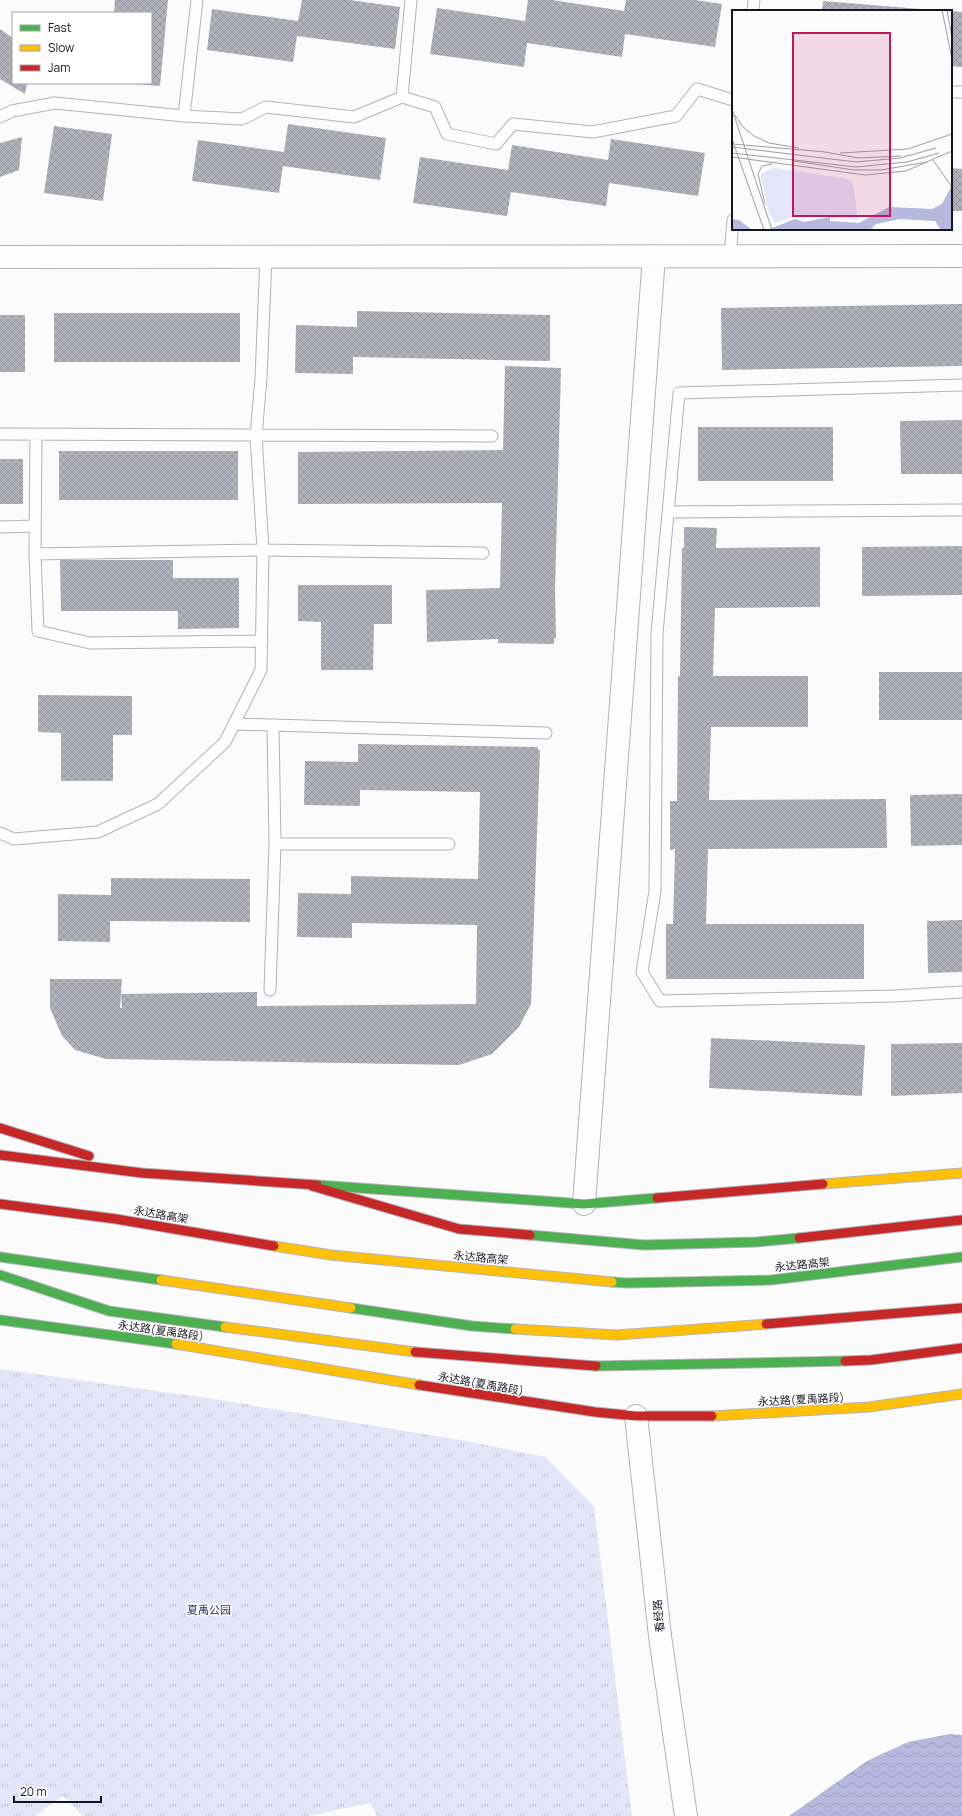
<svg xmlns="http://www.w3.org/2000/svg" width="962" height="1816" viewBox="0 0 962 1816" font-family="Manrope,'Noto Sans SC',sans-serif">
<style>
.grass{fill:url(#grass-tufts)}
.water{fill:url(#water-waves)}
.building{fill:url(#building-cross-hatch)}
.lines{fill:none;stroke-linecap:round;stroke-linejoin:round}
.lane-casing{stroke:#b2b3b8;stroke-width:13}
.street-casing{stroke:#b2b3b8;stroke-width:24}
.fast-casing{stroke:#b2b3b8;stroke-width:11}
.slow-casing{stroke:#b2b3b8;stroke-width:11}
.jam-casing{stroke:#b2b3b8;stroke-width:11}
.lane{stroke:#fefefe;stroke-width:11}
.street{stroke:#fefefe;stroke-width:22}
.fast{stroke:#4caf50;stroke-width:9}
.slow{stroke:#ffc107;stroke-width:9}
.jam{stroke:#c62828;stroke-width:9}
.labels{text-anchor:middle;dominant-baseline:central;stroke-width:3;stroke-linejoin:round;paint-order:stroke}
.street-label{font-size:11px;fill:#14141f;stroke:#fff}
.park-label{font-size:11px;fill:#312c6b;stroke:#fff}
.inset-road{fill:none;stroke:#9f9fa3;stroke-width:1}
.view{fill:#c2185b;fill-opacity:0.15;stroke:#c2185b;stroke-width:2}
.inset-edge{fill:none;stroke:#14141f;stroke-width:2}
</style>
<defs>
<pattern id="grass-tufts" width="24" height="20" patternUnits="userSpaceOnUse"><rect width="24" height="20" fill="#e3e5f9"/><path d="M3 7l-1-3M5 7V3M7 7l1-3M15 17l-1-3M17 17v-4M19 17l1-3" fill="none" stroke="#c2c4d5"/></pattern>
<pattern id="water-waves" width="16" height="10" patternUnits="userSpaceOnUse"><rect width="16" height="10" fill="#b6b8dd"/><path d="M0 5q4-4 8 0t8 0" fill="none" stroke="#9c9dbd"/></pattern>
<pattern id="building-cross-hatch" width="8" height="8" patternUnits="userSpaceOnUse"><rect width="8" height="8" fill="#b1b1bb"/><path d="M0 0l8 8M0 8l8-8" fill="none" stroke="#9797a0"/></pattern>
</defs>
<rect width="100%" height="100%" fill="#fbfbfb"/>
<!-- grass -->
<path class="grass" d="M0,1369l214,30 252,42 79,16 49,49 38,310h-255l-7,-13 -61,13h-226l-20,-20 -28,20h-35z"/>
<!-- water -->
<path class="water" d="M950,1734l12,1v81h-173l78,-55 41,-19z"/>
<!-- building -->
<path class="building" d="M115,0h53l-8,86 -26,-2 17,-1v-70h-37z
M302,0h48l50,7 -5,42 -98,-13 -4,26 -86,-12 5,-41 86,12z
M528,0h24l72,11 2,-11h69l27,4 -7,43 -90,-13 -3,23 -95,-14 -3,24 -94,-13 7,-46 88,13z
M823,1l110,9v1h-111z
M951,11l11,1v55l-11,-1z
M0,29l13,9v45h14l-2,11 -25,-15z
M288,124l98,14 -6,42 -97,-14 -4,27 -87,-12 6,-41 86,12z
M54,126l58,8 -9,67 -59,-8z
M22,137l-3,33 -19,7v-34z
M611,139l94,14 -7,43 -89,-13 -3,23 -95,-14 -4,24 -94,-13 7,-46 88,13 4,-25 96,15z
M951,168l11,1v42h-11z
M962,304v62l-240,4 -1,-62z
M357,311l193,4v46l-197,-4v17l-58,-1 1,-48 61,2z
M54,313h186v49h-186z
M0,315h25v57h-25z
M505,366l56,2 -6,221 1,49h-2v6l-56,-1v-4l-71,3 -1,-52 74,-2 2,-85 -204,1v-52l205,-2z
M962,420v54h-61l-1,-53z
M698,427h135v54h-135z
M59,451h179v49h-179z
M0,459h23v45h-23z
M684,527l33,1 -1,20 104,-1v60l-105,1 -2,68h95v51h-97l-2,73 177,-1 1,49 -179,1 -2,75h158v55h-198v-55h7l2,-75 -5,1v-49h7l1,-125h2l2,-128h2z
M962,546v49l-100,1v-49z
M60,560h113v18h66v50l-61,1v-18h-117z
M298,585h94v39h-18l-1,46h-52v-48l-23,-1z
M879,672h83v48h-83z
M38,695l94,1v39h-19v46h-52v-48l-23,-1z
M358,744l180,3v3h2l-9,254 -12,23 -27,27 -33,11 -353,-6 -31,-9 -13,-14 -12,-28v-29h72l-2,29h2l-1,-14 136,-2v14l219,-2 1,-79 -125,-2v15l-55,-1 1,-44 53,1v-18l127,3 2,-87 -120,-2v16l-56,-1 1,-44 53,1z
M962,794v51l-51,1 -1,-51z
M111,878l139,1v43l-140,-1v21l-52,-1v-47l53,1z
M962,920v52l-34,1 -1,-52z
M711,1038l154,7 -3,51 -153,-8z
M962,1043v50l-71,3v-52z"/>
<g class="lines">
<!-- lane casing -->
<g class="lane-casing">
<path id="lane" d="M753,11l1,-11
M951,92h11
M402,97l33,10 12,27 49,10 17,-20 80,8 83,-16 21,-27 36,11
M184,116l58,3 24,-12 88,10 48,-20 9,-97
M0,117l12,-6 43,-8 129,13 13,-116
M730,256l3,-36
M962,385l-283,8 -22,240 -2,258 -13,81 18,29 234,-5 68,-4
M0,434l492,2
M36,435l-1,119 3,77 52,12 172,-2
M668,512l294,-2
M0,527l35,-1
M35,554l228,-4 220,3
M234,724l312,9
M0,833l14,6 84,-7 60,-28 67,-62 36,-72 2,-120 -7,-114 5,-58 5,-121
M275,844h174
M270,990l5,-146 -2,-119"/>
</g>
<!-- street casing -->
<g class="street-casing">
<path id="street" d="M0,257l962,-1
M584,1204l70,-948
M636,1416l24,220 26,180"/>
</g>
<!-- fast casing -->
<g class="fast-casing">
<path id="fast" d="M317,1185l267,19 73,-6
M530,1235l114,10 113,-3 42,-4
M0,1257l161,23
M0,1275l109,36 116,16
M612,1282l14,1 145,-3 191,-23
M351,1308l121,18 43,3
M0,1320l176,24
M596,1366l249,-5"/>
</g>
<!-- slow casing -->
<g class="slow-casing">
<path id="slow" d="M823,1184l139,-11
M274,1246l57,9 281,27
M161,1280l190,28
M225,1327l190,25
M515,1329l102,6 149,-11
M176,1344l243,41
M712,1416l157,-9 93,-13"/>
</g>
<!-- jam casing -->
<g class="jam-casing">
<path id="jam" d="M0,1128l89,28
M0,1155l142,18 175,12
M312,1186l147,43 71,6
M657,1198l166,-14
M0,1204l116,15 158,27
M799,1238l163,-18
M766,1324l196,-16
M415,1352l181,14
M845,1361l26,-1 91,-12
M419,1385l176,27 41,4h76"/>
</g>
<!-- lane -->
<use href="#lane" class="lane"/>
<!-- street -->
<use href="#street" class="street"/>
<!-- fast -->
<use href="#fast" class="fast"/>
<!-- slow -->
<use href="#slow" class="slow"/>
<!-- jam -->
<use href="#jam" class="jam"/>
</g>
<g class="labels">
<!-- street labels -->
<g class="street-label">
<text transform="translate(161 1214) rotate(10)">永达路高架</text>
<text transform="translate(481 1257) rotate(5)">永达路高架</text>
<text transform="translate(802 1264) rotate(-6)">永达路高架</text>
<text transform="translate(161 1330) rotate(8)">永达路(夏禹路段)</text>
<text transform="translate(481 1383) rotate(10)">永达路(夏禹路段)</text>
<text transform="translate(801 1399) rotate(-3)">永达路(夏禹路段)</text>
<text transform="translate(658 1616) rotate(-96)">看经路</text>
</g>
<!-- park labels -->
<g class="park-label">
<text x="209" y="1609">夏禹公园</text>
</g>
</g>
<!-- overview -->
<g transform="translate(732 10)">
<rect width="220" height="220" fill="#fbfbfb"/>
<path d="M42,158l74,11 5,5 5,36 -26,-2 -2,-4 -26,4 -4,-4 -25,9 -6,-10 -8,-36 1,-4z" fill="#e3e5f9"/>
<path d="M220,175v45h-11l-6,-9 -35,-2 -24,5 -6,6h-103l28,-11 9,3 26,-5v4l29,2 30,-16 43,2 10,-5zM0,209l7,1 13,10h-20z" fill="#b6b8dd"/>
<path class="inset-road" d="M210,0l10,49M215,0l5,28M0,99l40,121M3,105l7,11 12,10 15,7 30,5M0,129l32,91M1,134l93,8M0,137l124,15 44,-4 36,-10M93,142l33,6 43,-2M0,143l124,14 51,-5 32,-9M108,143l68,-4 44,-15M0,147l133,18 41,-4 46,-20M201,150l19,27M62,151l60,9h27l46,-8M33,194l-7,-30 4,-8 10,-2"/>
<path class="view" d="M61,23h97v183h-97z"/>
<rect width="220" height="220" class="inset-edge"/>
</g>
<!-- legend -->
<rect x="12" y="12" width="140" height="72" fill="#ffffff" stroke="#a1a1a5"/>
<rect x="20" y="25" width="20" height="6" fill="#4caf50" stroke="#a1a1a5"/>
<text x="48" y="32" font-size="12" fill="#14141f">Fast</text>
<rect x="20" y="45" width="20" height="6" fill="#ffc107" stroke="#a1a1a5"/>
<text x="48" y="52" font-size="12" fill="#14141f">Slow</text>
<rect x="20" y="65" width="20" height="6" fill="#c62828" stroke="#a1a1a5"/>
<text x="48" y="72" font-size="12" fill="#14141f">Jam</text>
<!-- scale -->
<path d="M14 1796v6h87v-6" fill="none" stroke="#14141f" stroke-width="2"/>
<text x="20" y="1796" font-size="12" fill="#14141f" stroke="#ffffff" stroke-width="3" paint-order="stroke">20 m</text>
</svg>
